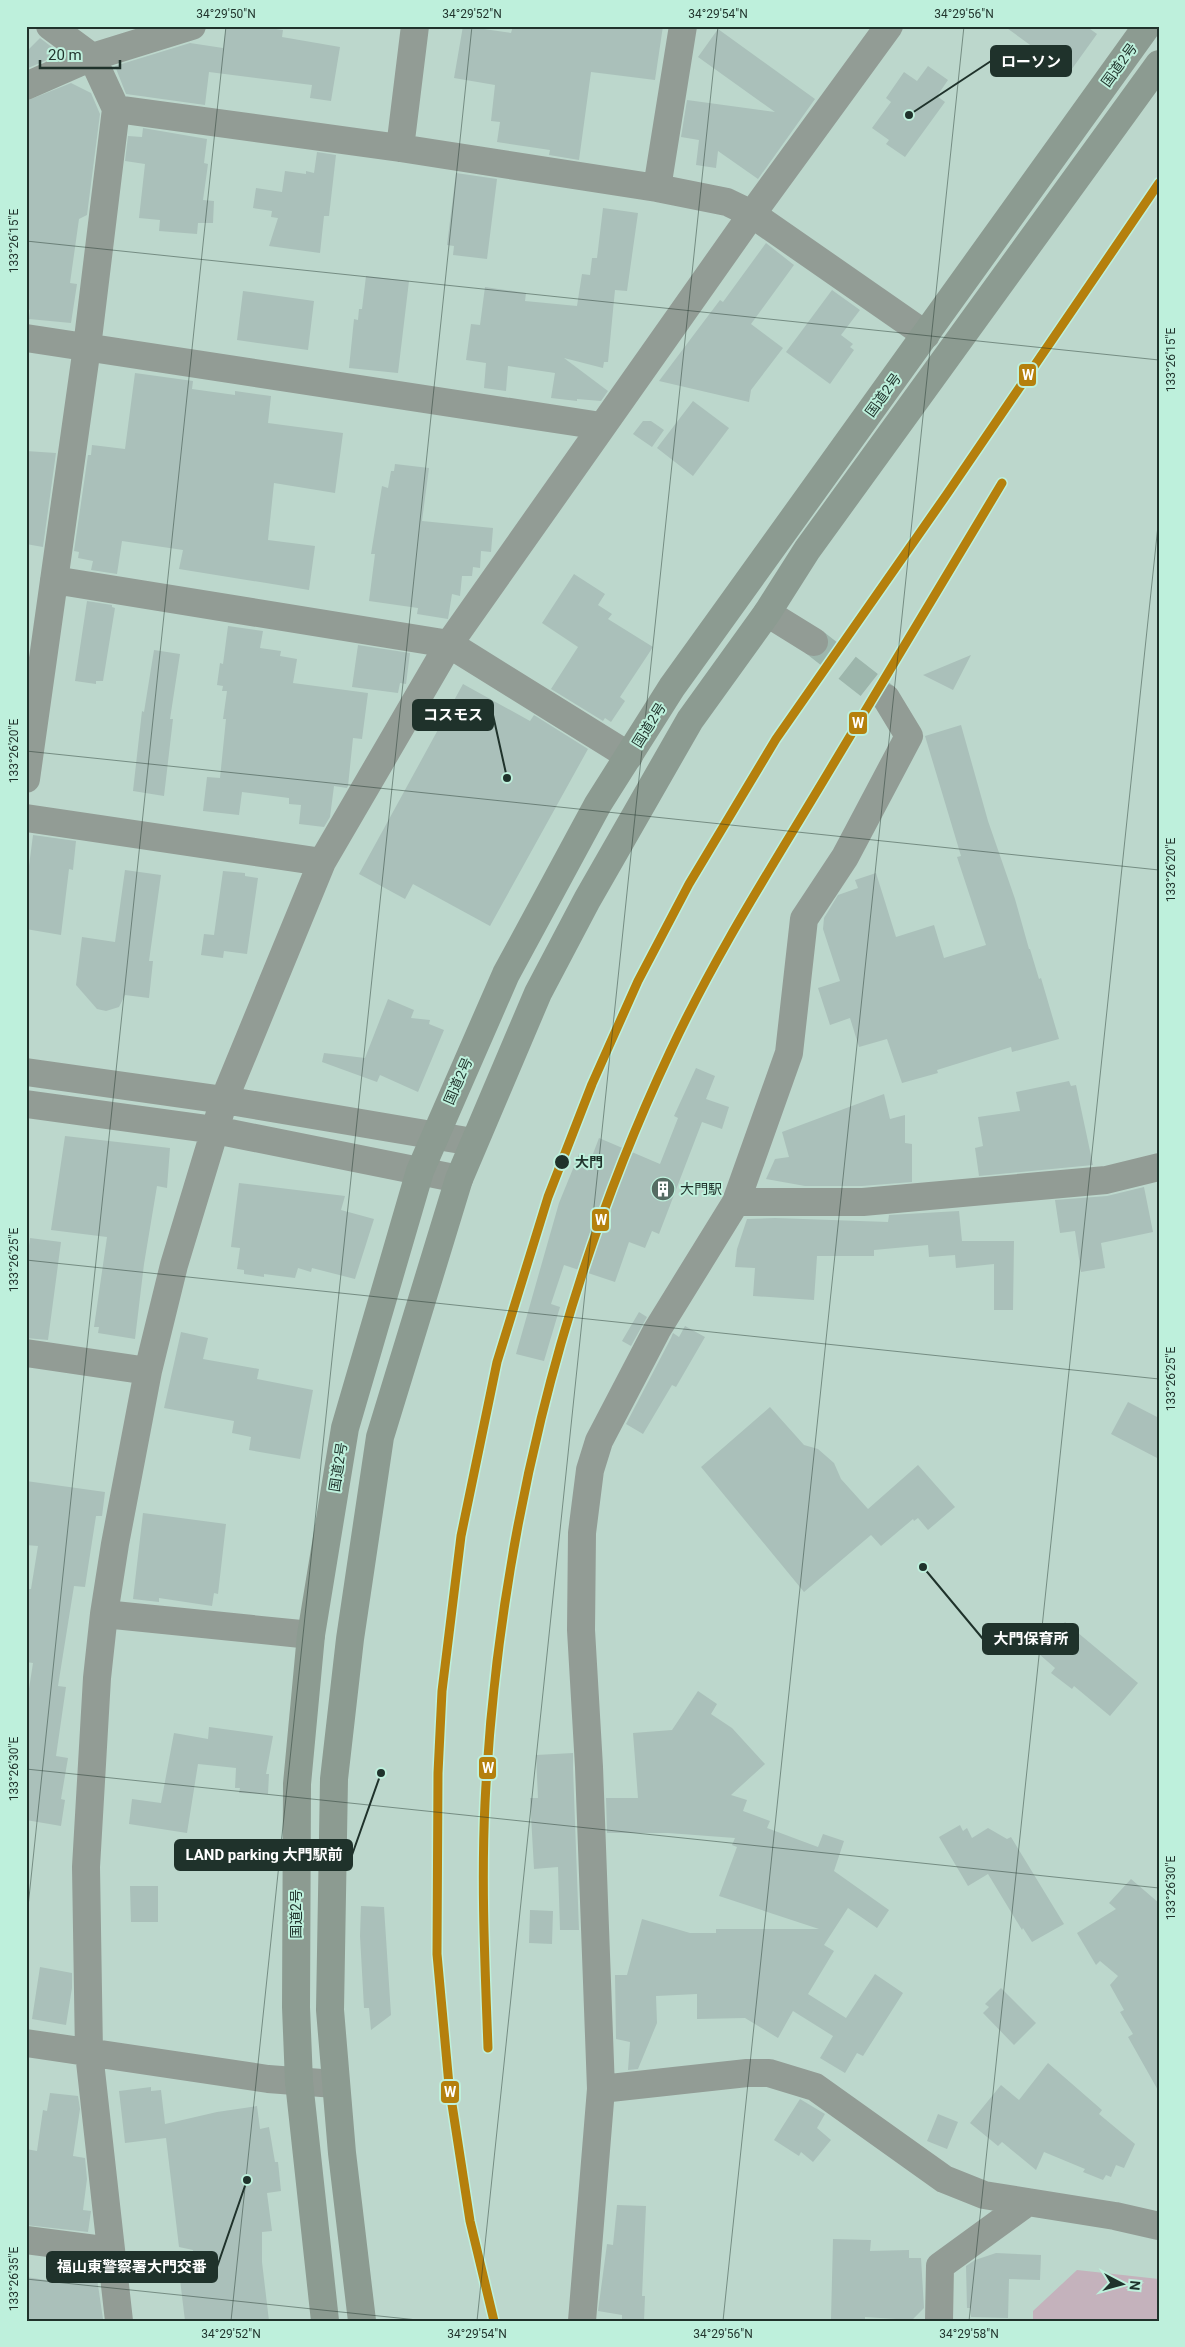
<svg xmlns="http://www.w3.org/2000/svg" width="1185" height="2347" viewBox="0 0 1185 2347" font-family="Roboto,'Noto Sans JP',sans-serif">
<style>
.green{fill:#c4b2bc}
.building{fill:#aac0ba}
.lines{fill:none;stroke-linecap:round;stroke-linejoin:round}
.minor-tunnel{stroke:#9db6ac;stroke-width:28;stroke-dasharray:28 14;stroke-linecap:butt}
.minor{stroke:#929c95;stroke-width:28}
.highway{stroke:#8c9b91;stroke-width:28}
.rail-1-casing{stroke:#bef0dc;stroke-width:12}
.rail-1{stroke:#b5800d;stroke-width:9}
.ticks{fill:none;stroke:#1f322b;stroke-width:1;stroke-opacity:0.45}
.stop-dot{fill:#1f322b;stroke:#bef0dc;stroke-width:2}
.labels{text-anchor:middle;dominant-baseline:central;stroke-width:4;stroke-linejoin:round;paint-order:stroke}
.street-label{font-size:14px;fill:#1f322b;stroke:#bef0dc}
.stop-label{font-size:14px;font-weight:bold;fill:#1f322b;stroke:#bef0dc;text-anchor:start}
.poi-label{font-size:14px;fill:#1f322b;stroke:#bef0dc;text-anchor:start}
.leader{fill:none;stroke:#1f322b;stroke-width:2}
.callout-dot{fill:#1f322b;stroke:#bef0dc;stroke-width:2}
.callout{fill:#1f322b;stroke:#1f322b;stroke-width:2}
.callout-label{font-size:15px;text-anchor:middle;font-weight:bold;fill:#fff}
.line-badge{stroke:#bef0dc;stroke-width:2}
.badge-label{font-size:14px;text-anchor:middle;font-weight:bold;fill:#fff}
.neatline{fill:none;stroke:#1f322b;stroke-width:2}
.ticks-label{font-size:12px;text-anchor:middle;fill:#1f322b}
</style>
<rect width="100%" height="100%" fill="#bcd7cc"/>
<!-- green -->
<path class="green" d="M1077,2270l82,9v42h-126v-10z"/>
<!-- building -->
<path class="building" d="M226,26h29l28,4 -1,7 58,10 -9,54 -21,-3 2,-13 -103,-13 -4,33 -79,-11 -11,-28 75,-23 33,5z
M463,26l48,7 2,-7h150l-8,54 -64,-8 -12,88 -30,-5 1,-5 -53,-8 3,-20 -9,-1 4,-36 -41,-7z
M1004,26h82l11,8 -28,39z
M718,29l97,70 -57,80 -40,-28 -2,17 -20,-3 3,-25 -18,-3 6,-37 88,12 -77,-55z
M40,38l13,10 3,8 -30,13v-17z
M928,66l20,14 -11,16 8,6 -40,55 -19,-13 3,-4 -17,-12 19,-26 -5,-4 18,-26 13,9z
M71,83l20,10 9,21 -13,101 -8,4 -9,64 7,1 -6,39 -42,-4 1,-9 -4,-1 3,-34 -3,-1v-173z
M143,128l64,11 -3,24 4,1 -5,36 11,1 -1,22h-15l-1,11 -38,-3 1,-11 -21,-2 6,-54 -20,-3 3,-25 14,1z
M317,152l19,3 -7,61h-5l-4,37 -51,-7 9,-28 -7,-1 1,-6 -19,-3 3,-20 26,4 3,-21 21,3v-3l8,2z
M456,173l41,6 -10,80 -34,-4 1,-9 -7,-1z
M603,208l35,5 -11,78 -12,-1 -7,72h-4l-1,6 -39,-10 44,33 -7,10 -24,-2v2l-26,-3 4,-25 -47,-7 -2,25 -22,-3 2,-25 -20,-3 5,-36 9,1 5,-38 41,6 -1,8 52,5 5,-32 8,1 2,-17h5z
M766,243l28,22 -43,59 32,24 -32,42 -2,12 -90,-21 61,-81 3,2z
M366,276l43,5 -11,92 -49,-5 5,-49 4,1 1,-11h3z
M832,290l28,20 -19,25 12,9 -3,3 4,3 -24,34 -44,-32z
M243,291l71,10 -6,49 -71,-10z
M135,373l58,8 -1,8 43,6v-4l36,5 -3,27 75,10 -8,60 -61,-10 -6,57 47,6 -6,44 -130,-21 4,-19 -61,-9 -5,33 -26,-4 2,-9 -15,-3 1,-6 -5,-1 14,-96h3l1,-10 33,4z
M693,401l36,27 -36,48 -36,-28z
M643,421h8l13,9 -12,17 -19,-13z
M26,451l30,2 -13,94 -17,-3z
M395,464l34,4 -7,53 71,7 -2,24 -10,-1 -1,17 -7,-1 -1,9h-10l-2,20 -8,-2 -4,25 -31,-5 1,-6 -49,-7 6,-47h-4l11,-68 6,2 3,-17h3z
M574,574l31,20 -7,11 14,9 -4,5 45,28 -33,50 5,4 -14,21 -6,-4 -2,3 -52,-32 27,-42 -36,-24z
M87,601l25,4v2l3,1 -12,73h-7v3l-21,-3z
M228,626l35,5 -3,17 21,3 -1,5 17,3 -4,24 75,10 -6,46 -9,-1 -5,48 -1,2 -13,-2 -4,31 -6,10 -25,-3 2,-19 -12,-1v-6l-47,-6 -3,23 -36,-4 4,-34 13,1 6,-59h-3l4,-28h-5l1,-5 -6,-1 3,-22 3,1z
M358,645l52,8 -4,31 -6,-1 -2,10 -46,-6z
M154,650l26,4 -10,65h3l-9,77 -31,-5 9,-80 2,1z
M971,655l-18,35 -30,-15z
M463,684l67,37 4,-6 54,34 -98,177 -77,-42 -8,15 -46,-25z
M961,725l27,96 27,78 14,50h1l9,30 2,-1 18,61 -47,13 -1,-5 -74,23 1,3 -36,10 -15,-44 -28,8 -9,-29 -20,7 -12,-37 22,-7 -17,-52 1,-11 14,-23 20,-7 -3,-8 21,-7 20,64 38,-12 10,33 42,-13 -29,-88 4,-1 -36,-120z
M33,835l43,6 -3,29 -4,-1 -8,66 -35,-6v-64l3,1z
M125,870l36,5 -12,86h4l-4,37 -24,-3 -6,12 -13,4 -9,-2 -21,-24 6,-48 33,5z
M223,871l22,2v3l13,2 -11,76 -23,-3 -1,7 -22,-3 3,-21 10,1z
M388,999l26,11 -3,8 19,2 -1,4 15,6 -26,62 -38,-17 -3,7 -55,-20 2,-9 41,5z
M696,1068l19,8 -9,23 23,8 -7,22 -20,-7 -43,112 -7,-3 -7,17 -16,-6 -14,40 -51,-17 -13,39 9,3 -16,54 -28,-7 43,-151 20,-49 12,5 8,-21 61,26 18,-46 -4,-2z
M1069,1081l2,5 5,-1 17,80 -114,11 -4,-28 8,-2 -5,-29 42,-6 -4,-19z
M884,1094l6,25 15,-4v28l7,1v38l-50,4h-57l-39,-7 9,-20 14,-2 -7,-25z
M65,1136l105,12 -3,40 -10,-2 -13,78 -9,75 -37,-6 1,-6h-5l13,-90 -56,-7z
M239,1183l106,13 -4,14 33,9 -19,60 -43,-11 -1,4 -13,-4 -3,10 -31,-4v3l-20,-3v-4l-7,-1 3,-21 -9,-1z
M1144,1187l9,45 -52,11 4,25 -24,4 -6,-41 -15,2 -5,-33 52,-4z
M959,1211l3,30h52l-1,69h-19v-46l-38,4 -1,-13 -26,2 -1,-12 -54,5v6h-57l-3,44 -61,-4 2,-28 -20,-1 2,-18 10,-30 28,-1 113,4 1,-7z
M30,1238l31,4 -13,98 -22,-2v-68z
M639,1312l8,5 -16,29 -9,-5z
M685,1326l20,11 -29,50 -4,-2 -29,49 -17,-10 45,-86 2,-5 6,4z
M181,1332l27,6 -5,21 56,10 -2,10 56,11 -13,69 -51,-9 2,-13 -19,-4 2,-12 -70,-13z
M1128,1402l31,16v41l-48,-25z
M770,1407l34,38 14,4 16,14 7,16 27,30 50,-44 37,42 -27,23 -10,-12 -4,3 -1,-2 -32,27 -10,-11 -67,57 -103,-125z
M26,1481l79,11 -3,24h-6l-11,71 -11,-1 -16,100 8,1 -10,69 12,2 -7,41 4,1 -4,26 -35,-6v-112l7,-45 -7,-1v-73h5l7,-43 -12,-1z
M143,1513l83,11 -8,70 -4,-1 -2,13 -53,-8v4l-26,-3z
M1065,1622l73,61 -28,33 -36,-30 -2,3 -21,-16 4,-5 -16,-14z
M698,1691l19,13 -6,10 21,14 33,36 -34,31 16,5 -4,11 27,10 -3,7 51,19 5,-13 21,7 -10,30 55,39 -12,18 -29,-20 -24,37 10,6 -26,43 38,24 29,-44 28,19 -40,63 -6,-3 -12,20 -25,-15 13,-22 -40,-25 -15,27 -33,-20 -48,1v-25l-41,2 1,27 -19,46 -10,1 2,-28 -14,-3 -1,-64h12l15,-56 48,14h26v-4h103l-100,-33 18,-49 -5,-2 3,-7 -67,-5h-61l-1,-35h32l-5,-65 39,-3z
M209,1727l64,9 -7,38h3l-1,20 -29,-1 1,-5h-5l1,-20 -38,-4 -11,69 -58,-9 3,-25 29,4 13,-70 34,6z
M573,1753v15l6,162h-19l-2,-63 -24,2 -4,-71h8l-2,-43z
M960,1825l3,6 4,-3 5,10 16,-10 19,11 4,-2 53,87 -32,18 -9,-14 -1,2 -34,-56 -20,12 -29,-49z
M1131,1879l28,24v189l-31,-55 5,-3 -13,-22 4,-2 -14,-25 8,-9 -18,-15 -4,4 -19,-32 39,-24 -7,-6z
M130,1886h28v36h-27z
M361,1906l23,1 7,108 -20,15 -2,-22h-5l-4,-72z
M530,1910l23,1 -1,33 -23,-1z
M40,1967l32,6v15l-6,37 -34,-6z
M1001,1988l35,35 -22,22 -31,-32 6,-6 -4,-3z
M1048,2063l54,47 -3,4 36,30 -11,24 -8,-3 -5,12 -5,-2 -3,5 -20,-8 2,-3 -41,-17 -8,18 -34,-28 -4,4 -28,-23 31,-38 18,15z
M151,2087v4l10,-1 4,34 52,-12 40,-6 3,23 9,-2 6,35h3l3,29 -14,2 5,38 -10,1v30l7,59h-84l-6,-50h3l-2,-15 13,-1v-5l-14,-3 -13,-109 -41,5 -6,-52z
M50,2093l28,3 2,13 -7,47 12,2 2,21 -4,31 8,1 -3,21 -62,-7v-76l11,2 6,-41 4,1z
M800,2099l25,15 -8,14 14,12 -18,22 -12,-10 -2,4 -25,-16z
M938,2114l20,8 -11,27 -20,-8z
M617,2205l29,1 -4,90h3l-1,25 -22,-1v-5l-24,-4 9,-67 6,1z
M833,2239l38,1 -1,11 39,-1v8h12l3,50 -12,12 -47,-3v2h-34z
M996,2253l45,2 -1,25 -31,-1 -1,39 -37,-1 -1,-9h-3l-1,-42 9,-6z
M95,2265l8,54 -77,2v-44l39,6 -2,-15z"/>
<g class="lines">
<!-- minor-tunnel -->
<path class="minor-tunnel" d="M814,642l72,56"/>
<!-- minor -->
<path class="minor" d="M26,86l66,-29 100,-31
M116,109l284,39 257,40 70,14 25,12 174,121
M400,148l15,-122
M657,188l26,-162
M26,338l575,88
M54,580l395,64 180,112
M767,613l47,29
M26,779l61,-432 29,-238 -24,-52 -42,-31
M26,818l296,44
M26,1072l198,28 249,42
M26,1104l189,26 244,49
M736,1202l53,-149 15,-134 41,-62 64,-121 -23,-38
M26,1353l122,18
M104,1614l207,21
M26,2043l242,36 67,5
M601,2089l146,-16h22l46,14 129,92 40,16 131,21 44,10
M26,2240l85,11
M119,2321l-30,-268 -3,-186 11,-189 7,-64 11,-70 33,-173 26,-106 50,-165 98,-238 127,-218 303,-430 137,-188
M582,2321l19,-232 -12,-322 -8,-137 1,-97 8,-63 9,-29 58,-111 79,-128h127l243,-22 53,-13
M939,2321l1,-55 88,-64"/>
<!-- highway -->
<path class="highway" d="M325,2321l-26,-239 -3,-75 1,-223 14,-149 34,-207 75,-257 86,-197 92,-170 74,-117 475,-661
M362,2321l-20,-168 -12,-143 4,-231 16,-140 30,-202 79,-258 79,-186 49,-93 103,-180 77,-107 40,-63 352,-486"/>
<!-- rail-1 casing -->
<g class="rail-1-casing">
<path id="rail-1" d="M488,2048c-3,-82 -7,-163 -3,-245 13,-258 75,-517 185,-751 45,-97 103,-187 158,-279 58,-96 116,-193 174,-290
M494,2321l-24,-100 -21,-136 -12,-131 1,-181 4,-82 19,-155 36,-174 51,-165 44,-113 46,-103 51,-97 87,-145 171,-245 212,-311"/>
</g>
<!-- rail-1 -->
<use href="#rail-1" class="rail-1"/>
</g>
<!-- ticks -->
<path class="ticks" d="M26,241l1133,119M26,751l1133,119M26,1260l1133,119M26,1769l1133,119M26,1926l200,-1900M26,2279l401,42M231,2321l241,-2295M477,2321l241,-2295M723,2321l241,-2295M969,2321l190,-1805"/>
<!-- icons -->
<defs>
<g id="building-disc" transform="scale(1.25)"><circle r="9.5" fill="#566c63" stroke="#bef0dc"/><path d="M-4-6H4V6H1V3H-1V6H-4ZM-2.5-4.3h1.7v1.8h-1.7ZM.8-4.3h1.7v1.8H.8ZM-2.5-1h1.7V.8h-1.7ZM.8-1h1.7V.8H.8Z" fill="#fff"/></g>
</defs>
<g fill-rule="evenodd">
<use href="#building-disc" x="663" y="1189"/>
</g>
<!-- markers -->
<circle class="stop-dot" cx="562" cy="1162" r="8"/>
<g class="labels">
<!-- street labels -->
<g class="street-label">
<text transform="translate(1119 65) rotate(-54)">国道2号</text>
<text transform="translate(883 395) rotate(-54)">国道2号</text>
<text transform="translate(649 725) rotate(-58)">国道2号</text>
<text transform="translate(458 1081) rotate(-66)">国道2号</text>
<text transform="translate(338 1467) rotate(-81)">国道2号</text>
<text transform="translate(296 1914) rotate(-90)">国道2号</text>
</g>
<!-- stop labels -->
<g class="stop-label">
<text x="575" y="1162">大門</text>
</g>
<!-- poi labels -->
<g class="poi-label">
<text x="680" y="1189">大門駅</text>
</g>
</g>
<!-- callouts -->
<path class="leader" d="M909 115L991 61M507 778L493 715M923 1567L983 1639M381 1773L352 1855M247 2180L217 2267"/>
<g class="callout-dot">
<circle cx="909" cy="115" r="5"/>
<circle cx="507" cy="778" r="5"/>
<circle cx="923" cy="1567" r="5"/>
<circle cx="381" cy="1773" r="5"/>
<circle cx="247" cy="2180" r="5"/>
</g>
<g class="callout">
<rect x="991" y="46" width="80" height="30" rx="5"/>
<rect x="413" y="700" width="80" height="30" rx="5"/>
<rect x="983" y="1624" width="95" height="30" rx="5"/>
<rect x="175" y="1840" width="177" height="30" rx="5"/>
<rect x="47" y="2252" width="170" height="30" rx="5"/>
</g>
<g class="callout-label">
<text x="1031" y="67">ローソン</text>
<text x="453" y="720">コスモス</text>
<text x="1031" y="1644">大門保育所</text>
<text x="264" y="1860">LAND parking 大門駅前</text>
<text x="132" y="2272">福山東警察署大門交番</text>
</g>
<g class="line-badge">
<rect x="1018" y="363" width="19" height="24" rx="5" fill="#b5800d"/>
<rect x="848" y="711" width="20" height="24" rx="5" fill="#b5800d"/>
<rect x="591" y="1208" width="19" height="24" rx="5" fill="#b5800d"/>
<rect x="478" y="1756" width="19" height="24" rx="5" fill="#b5800d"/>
<rect x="440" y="2080" width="20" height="24" rx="5" fill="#b5800d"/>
</g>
<g class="badge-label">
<text x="1028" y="380">W</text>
<text x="858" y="728">W</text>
<text x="601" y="1225">W</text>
<text x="488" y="1773">W</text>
<text x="450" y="2097">W</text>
</g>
<!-- border -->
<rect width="1185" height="2347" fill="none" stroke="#bef0dc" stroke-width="55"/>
<!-- north arrow -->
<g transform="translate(1122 2284) rotate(96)" stroke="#bef0dc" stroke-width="4" paint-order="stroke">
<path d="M0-4L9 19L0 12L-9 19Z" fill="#1f322b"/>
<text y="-8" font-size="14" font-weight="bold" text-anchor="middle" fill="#1f322b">N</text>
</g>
<!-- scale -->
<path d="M40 60v8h80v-8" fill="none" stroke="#1f322b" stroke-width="2.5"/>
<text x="48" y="60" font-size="15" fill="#1f322b" stroke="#bef0dc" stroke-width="4" paint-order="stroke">20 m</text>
<rect x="28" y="28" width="1130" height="2292" class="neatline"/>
<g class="ticks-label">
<text x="226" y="18">34°29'50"N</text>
<text x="472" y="18">34°29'52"N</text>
<text x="718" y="18">34°29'54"N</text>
<text x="964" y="18">34°29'56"N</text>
<text transform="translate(14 241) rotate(-90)" y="4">133°26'15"E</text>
<text transform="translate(1171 360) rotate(-90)" y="4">133°26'15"E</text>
<text transform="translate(14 751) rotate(-90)" y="4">133°26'20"E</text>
<text transform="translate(1171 870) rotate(-90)" y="4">133°26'20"E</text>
<text transform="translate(14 1260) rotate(-90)" y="4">133°26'25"E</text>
<text transform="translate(1171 1379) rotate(-90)" y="4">133°26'25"E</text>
<text transform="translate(14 1769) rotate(-90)" y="4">133°26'30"E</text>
<text transform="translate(1171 1888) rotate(-90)" y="4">133°26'30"E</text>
<text transform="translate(14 2279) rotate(-90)" y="4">133°26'35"E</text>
<text x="231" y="2338">34°29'52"N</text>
<text x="477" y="2338">34°29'54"N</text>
<text x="723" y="2338">34°29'56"N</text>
<text x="969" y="2338">34°29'58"N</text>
</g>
</svg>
